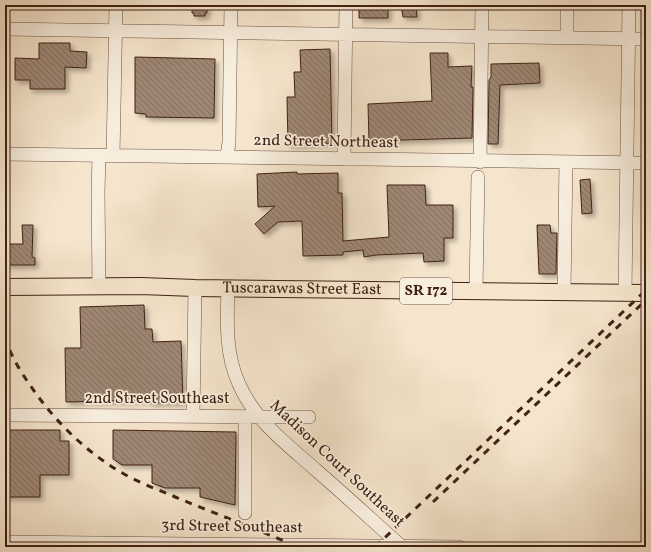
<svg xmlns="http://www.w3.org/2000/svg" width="651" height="552" viewBox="0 0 651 552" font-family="Vollkorn,serif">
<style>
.building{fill:url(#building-back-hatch);stroke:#402114;filter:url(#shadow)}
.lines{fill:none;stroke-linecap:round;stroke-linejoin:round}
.minor-casing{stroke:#6d5242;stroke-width:14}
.major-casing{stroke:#402114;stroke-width:18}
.minor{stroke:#f8eede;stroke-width:13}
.major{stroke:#f5e5cc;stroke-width:16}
.rail{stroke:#402114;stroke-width:3;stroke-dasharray:7 7;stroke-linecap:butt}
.labels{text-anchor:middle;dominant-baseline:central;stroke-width:3.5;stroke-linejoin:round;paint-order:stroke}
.shield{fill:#f8eede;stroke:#775e51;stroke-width:1}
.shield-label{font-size:15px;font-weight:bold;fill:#402114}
.street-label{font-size:16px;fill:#402114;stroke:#f8eede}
</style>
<defs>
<pattern id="building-back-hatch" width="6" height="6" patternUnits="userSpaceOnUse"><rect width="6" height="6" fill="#9e8774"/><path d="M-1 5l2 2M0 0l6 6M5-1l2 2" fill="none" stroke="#826e5e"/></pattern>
<filter id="shadow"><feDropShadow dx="3.5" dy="3.5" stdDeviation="2" flood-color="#0004"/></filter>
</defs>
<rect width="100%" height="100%" fill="#f5e5cc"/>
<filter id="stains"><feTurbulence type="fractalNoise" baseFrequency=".005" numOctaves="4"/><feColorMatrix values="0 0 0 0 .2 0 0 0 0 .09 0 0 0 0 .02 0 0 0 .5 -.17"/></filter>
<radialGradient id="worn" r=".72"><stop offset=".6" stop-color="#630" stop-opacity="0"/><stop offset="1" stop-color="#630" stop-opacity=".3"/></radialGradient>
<!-- building -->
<path class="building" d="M192,5h15v8h-2v3h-11v-3h-2z
M359,5h29v13h-29z
M401,5h15l1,12h-14z
M39,43h31v8l17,1 -1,16 -21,-1v22h-35v-9h-15v-22l24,1z
M330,49l2,94 -44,2 -1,-48h8l-1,-25h7l-1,-22z
M430,53h18v14l24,-1 -1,21h2l-1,51 -103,3 -1,-37 64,-3z
M135,57l80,2 -1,59 -68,-1v-3l-11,-1z
M539,63l1,20 -40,2 -2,59h-10l1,-64 2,-3v-13z
M297,172v2l41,-1v20h4l1,48 46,-4 -2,-52h38l1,20h27v33h-9v23l-20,1 -1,-9 -47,2 -12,2 -1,-7 -20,2v3l-40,1 -1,-35 -24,1 -14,12 -9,-10 20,-18 -17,1 -1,-33z
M590,179l2,34 -10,1 -2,-34z
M22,225h11l-1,32 3,1v7h-30v-21h18z
M537,225h13l1,8h6l-1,41h-17z
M144,305l1,24h7l1,13 28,-1 2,61 -34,1v-3l-83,2 -1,-54h16l-1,-41z
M5,430h55v11h9v34h-29v22h-35z
M113,430l123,2 -1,73 -35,-8v-9h-35l-13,-5v-18h-30l-9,-6z"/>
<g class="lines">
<!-- minor casing -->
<g class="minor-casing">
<path id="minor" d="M5,29l641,10
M567,38v-33
M5,154l641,9
M113,156l3,-151
M227,157l2,-15 2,-137
M344,159l2,-154
M480,162l2,-157
M99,287l-1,-95 1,-36
M228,288c-1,32 -3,66 11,96 15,36 49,61 77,86 29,25 57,51 86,77
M476,291l2,-114
M564,292l2,-130
M625,293l4,-288
M5,415l304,2
M193,416l2,-128
M245,417v96
M5,542l454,5"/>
</g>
<!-- major casing -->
<g class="major-casing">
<g id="major">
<path id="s1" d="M5,287l136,-1 54,2 451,5"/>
</g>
</g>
<!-- minor -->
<use href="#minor" class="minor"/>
<!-- major -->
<use href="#major" class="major"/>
<!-- rail -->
<path class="rail" d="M5,337c6,21 19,40 32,58 22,30 50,57 82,76 19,12 41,19 61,28 39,16 79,31 118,48
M433,502l213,-202
M375,547l271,-257"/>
</g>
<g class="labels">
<!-- shield labels -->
<rect class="shield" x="400" y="278" width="52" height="26" rx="3"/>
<g class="shield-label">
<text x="426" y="291">SR 172</text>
</g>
<!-- street labels -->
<g class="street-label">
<text transform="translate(326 142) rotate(1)">2nd Street Northeast</text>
<text stroke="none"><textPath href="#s1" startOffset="297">Tuscarawas Street East</textPath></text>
<text x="157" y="399">2nd Street Southeast</text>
<text transform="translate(337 464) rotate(43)">Madison Court Southeast</text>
<text transform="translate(232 527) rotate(1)">3rd Street Southeast</text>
</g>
</g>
<!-- margin -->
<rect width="651" height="552" fill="none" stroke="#f5e5cc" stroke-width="20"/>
<rect x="6" y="6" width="639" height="540" fill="none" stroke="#402114" stroke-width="2"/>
<rect x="10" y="10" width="631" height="532" fill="none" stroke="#402114"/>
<rect width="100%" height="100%" filter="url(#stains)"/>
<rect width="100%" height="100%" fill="url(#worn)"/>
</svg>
